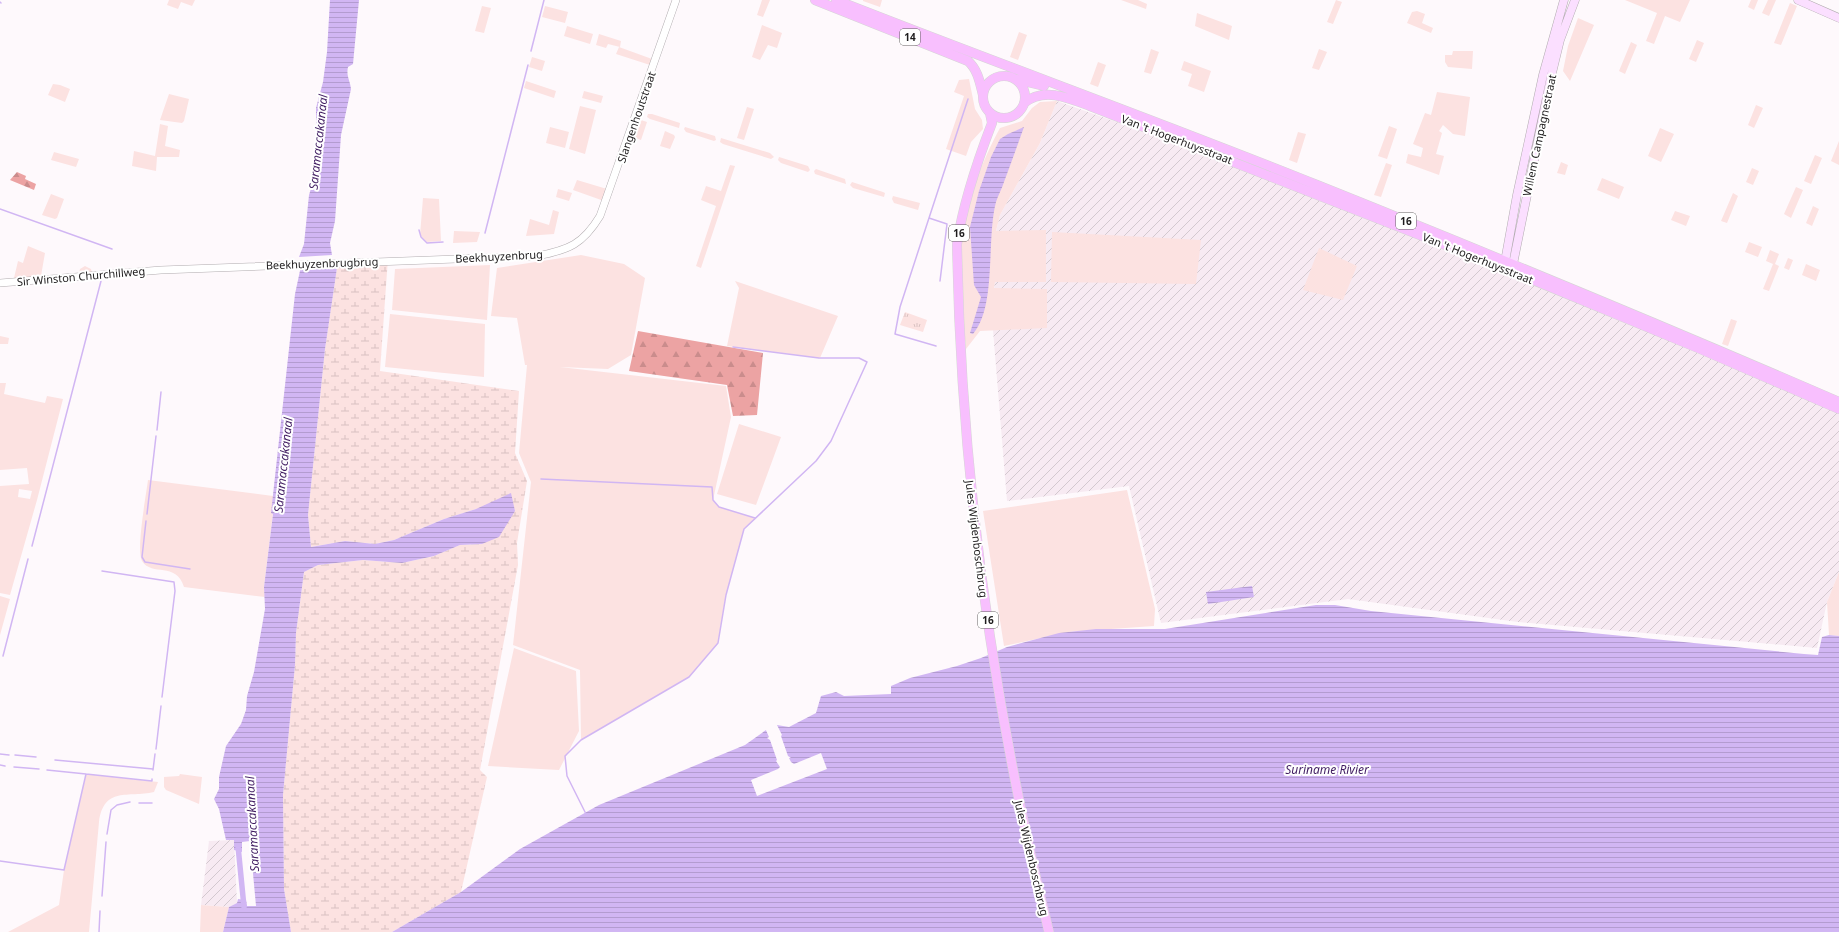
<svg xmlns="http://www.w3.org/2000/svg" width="1839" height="932" viewBox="0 0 1839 932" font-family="'Noto Sans',sans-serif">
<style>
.industrial{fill:url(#industrial-furrows)}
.grass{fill:#fce2e1;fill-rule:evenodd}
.forest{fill:url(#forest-firs)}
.wetland{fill:url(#wetland-marsh)}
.park{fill:url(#park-tufts)}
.water{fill:url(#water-rules)}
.pier{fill:#fef9fc}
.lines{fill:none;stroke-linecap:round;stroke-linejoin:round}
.stream{stroke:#d1b6f3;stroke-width:1.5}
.canal{stroke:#d1b6f3;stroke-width:5.5}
.tertiary-casing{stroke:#b1acaf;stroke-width:8}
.secondary-casing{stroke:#b1acaf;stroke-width:9}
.primary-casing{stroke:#d6d6d6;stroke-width:10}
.tertiary{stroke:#fff;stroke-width:7}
.secondary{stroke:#fbdfff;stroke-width:8}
.primary{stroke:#f8bffe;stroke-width:9}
.labels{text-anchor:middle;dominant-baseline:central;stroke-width:4;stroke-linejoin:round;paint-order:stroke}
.shield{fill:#fff;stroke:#626061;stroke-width:1}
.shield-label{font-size:10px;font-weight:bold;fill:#1e1c1d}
.street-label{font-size:11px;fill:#1e1c1d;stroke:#fff}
.water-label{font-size:12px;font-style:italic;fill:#401c61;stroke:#fff}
</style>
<defs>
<pattern id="industrial-furrows" width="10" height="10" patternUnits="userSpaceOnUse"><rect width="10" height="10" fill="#f7eaf2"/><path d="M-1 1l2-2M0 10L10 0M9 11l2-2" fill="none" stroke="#d3c8cf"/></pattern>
<pattern id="forest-firs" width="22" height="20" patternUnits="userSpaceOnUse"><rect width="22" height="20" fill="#eca3a3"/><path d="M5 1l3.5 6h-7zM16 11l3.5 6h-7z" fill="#ca8c8c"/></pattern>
<pattern id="wetland-marsh" width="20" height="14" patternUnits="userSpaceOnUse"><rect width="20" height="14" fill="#fce2e1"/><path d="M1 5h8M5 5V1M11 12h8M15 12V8" fill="none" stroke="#d8c1c1"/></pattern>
<pattern id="park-tufts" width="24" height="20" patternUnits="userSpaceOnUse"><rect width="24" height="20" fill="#fce2e1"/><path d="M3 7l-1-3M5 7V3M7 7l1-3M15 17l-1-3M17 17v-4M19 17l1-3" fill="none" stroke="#d8c1c1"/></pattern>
<pattern id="water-rules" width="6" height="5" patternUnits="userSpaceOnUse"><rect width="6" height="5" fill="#d1b6f3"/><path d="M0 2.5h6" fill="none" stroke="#b39cd0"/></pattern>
</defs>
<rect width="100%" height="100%" fill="#fef9fc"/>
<!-- industrial -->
<path class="industrial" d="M1057,101l190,67 224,88 368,155v161l-12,30 -10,46 -299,-26 -170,-23 -187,24 -32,-137 -122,15 -14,-171 3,-99 4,-16 40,-72z
M234,840l3,63 -8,4 -28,-2 8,-64z"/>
<!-- grass -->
<path class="grass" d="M169,0h26l-3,6 -11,-4 -3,7 -11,-4z
M762,0h8l-7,17 -6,-2z
M863,0h19l-2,7 -17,-6z
M1121,0h17l9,4 -1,5z
M1336,0l6,2 -9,22 -6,-2z
M1625,0h65l-10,22 -15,-6 -11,28 -8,-3 11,-28z
M1751,0h7l-4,10 -6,-3z
M1768,0h8l-7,16 -7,-3z
M1790,3l7,3 -16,39 -7,-2z
M482,6l9,2 -7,25 -9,-2z
M545,6l23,6 -3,11 -23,-6z
M1417,11l8,3 -3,9 11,5 -2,5 -24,-10 5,-11z
M1197,13l35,13 -3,14 -34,-14z
M1578,18l16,7 -24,56 -7,-10 5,-25z
M762,25l20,8 -5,15 -9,-3 -8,15 -8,-3z
M567,26l26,8 -3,10 -26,-8z
M1019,32l8,3 -9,25 -8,-3z
M599,34l22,7 -1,6 -12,-3 -2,4 -10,-3z
M1697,40l7,3 -8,19 -7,-3z
M1631,42l6,3 -12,29 -6,-3z
M619,47l33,12 -2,6 -34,-11z
M1151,49l8,3 -8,22 -7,-2z
M1319,49l8,3 -8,18 -7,-2z
M1453,51h20l-1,18 -24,-2 -3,-5v-7h7z
M532,57l13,4 -3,10 -13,-4z
M1184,61l27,10 -7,21 -16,-6 4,-12 -11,-4z
M1098,62l8,3 -8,22 -8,-3z
M969,79l6,30 7,11 1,9 -12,13 -5,14 -20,-7 18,-53 -10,-4 5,-12z
M526,81l30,10 -2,7 -30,-10z
M53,84l7,1 10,4 -5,13 -17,-7z
M584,91l19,5 -2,7 -19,-5z
M1437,92l33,5 -5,39 -12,-2 -10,-9 -4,6 3,2 -6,21 8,2 -5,19 -33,-12 2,-9 13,3 2,-9 -10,-4 12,-31 6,2z
M169,94l20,5 -5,22 -2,2 -22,-3z
M1057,101l-17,42 -40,72 -4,16 50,-1v52h-51l-1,6 53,1v39l-67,3 -14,18c-3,-35 -10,-72 -5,-107 4,-37 21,-81 39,-114l22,-7 10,-13 8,-6z
M1756,105l7,3 -9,20 -6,-3z
M580,106l16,4 -11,44 -16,-5z
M747,107l7,2 -10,31 -7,-2z
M648,114h4l28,9 -1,5 -29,-9 -3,-2z
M641,120l6,2 -6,18 -9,-3 5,-15z
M160,124l8,2 -3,20 15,4 -1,7h-22l-1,14 -24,-5 2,-15 21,5z
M1389,126l8,3 -10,30 -9,-3z
M550,127l19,5 -4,16 -19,-5z
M685,127l30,9 1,4 -2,1 -28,-9 -2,-3z
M1660,128l14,6 -13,28 -13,-6z
M665,131l9,4 1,2 -5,12 -10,-3z
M1298,132l8,2 -9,29 -8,-3z
M721,138l49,15 4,4 -3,2 -48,-15 -3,-2z
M1839,141v24l-8,-4z
M54,152l25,7 -3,8 -25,-7z
M1815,155l7,3 -11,26 -7,-3z
M779,157l29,9 2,4 -2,2 -27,-9 -3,-3z
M1561,162l7,3 -3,10 -8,-2z
M1386,163l6,2 -11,32 -7,-2z
M730,165l5,1 -34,102 -5,-2 20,-60 -15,-6 5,-14 15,5z
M1752,168l7,3 -6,14 -7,-3z
M816,169l29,10 1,5 -31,-10 -1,-3z
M1602,178l22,9 -5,12 -22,-9z
M577,180l30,9 -3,12 -31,-11z
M852,182l31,10 2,1 -1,4 -31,-9 -3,-3z
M1796,187l7,3 -12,28 -7,-4z
M558,189l14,4 -3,8 -13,-4z
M1733,193l5,3 -11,27 -6,-2z
M51,194l13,5 -7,19 -2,1 -13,-4z
M893,196l27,7 -2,7 -24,-7 -2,-4z
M423,198l16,1 2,42 -14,1 -7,-7z
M1813,206l6,3 -7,17 -6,-3z
M553,210l6,2 -5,22 -28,2 4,-17 19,6z
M1675,211l15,5 -4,10 -15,-6z
M454,231l26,1 -3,10 -24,1z
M1052,232l149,8 -5,44 -145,-2z
M1749,242l13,5 -4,10 -13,-5z
M28,246l17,7 -4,23 -27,2 4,-17 5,2z
M1319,248l38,18 -14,34 -40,-10z
M1770,250l9,4 -4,10 4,2 -10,25 -6,-2 10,-25 -7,-3z
M581,255l43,9 21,14 -14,77 -23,14 -48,-2 166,19 5,31 -18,83 6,7 36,11 -11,11 -18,66 -8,48 -29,34 -108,63 -1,-70 -67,-25 18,-163 -12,-29 8,-88h-2l-8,-47 -26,-2 6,-48z
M1788,258l5,2 -4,10 -5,-2z
M1806,264l14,6 -4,11 -14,-6z
M490,265l-3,55 -95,-10 3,-41z
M85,266l6,3 1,4h-13l1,-4z
M735,281l103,35 -18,42 -93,-12 12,-58z
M390,314l95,10 -1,53 -99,-10z
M1731,319l6,2 -9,25 -6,-2z
M0,336l9,2 -1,6h-8z
M0,383h6l-2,11 41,9 2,-7 16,3 -26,101 -27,95 -10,-2v-107l29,-2 -2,-16 -27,2zM19,489l13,2 -2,8 -12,-2z
M739,424l42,13 -25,68 -39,-11z
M148,480l125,16 -1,17h1l-9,74 1,10 -81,-10c-8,-26 -32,-10 -42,-26 -6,-11 4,-65 6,-81z
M1127,490l28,119 -1,17 -86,6 -64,14 -21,-135z
M1839,572v64l-10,-1 -2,-33z
M0,596l10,3 -10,36z
M514,648l62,23 3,60 -20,39 -71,-4z
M86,774l72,8 -4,10c-26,6 -50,-6 -55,30l-10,110h-81l51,-27 5,-35z
M180,774l22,3 -3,27 -33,-14 -2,-3v-10l15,-1z
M201,905l28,2 -6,25h-23z"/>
<!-- forest -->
<path class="forest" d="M17,172l9,4 -1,3 11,5 -2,6 -24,-10z
M638,331l125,22 -6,62 -24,1 -6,-31 -98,-14z"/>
<!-- wetland -->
<path class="wetland" d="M388,258l-8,113 139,20 -4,62 12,28 -10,62 1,22 -38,205 7,7 -26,115 -69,40h-101l-7,-43 -1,-94 12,-130 1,-32 8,-61 14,-7 45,-5 39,3 32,-7 26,-11 22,-1 -6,-35 -32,10 -50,21 -19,4 -30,-3 -34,6 -3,-32 17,-166 13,-88z"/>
<!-- park -->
<path class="park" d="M905,312l22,8 -4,12 -23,-7z"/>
<!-- water -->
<path class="water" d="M330,0h29l-6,64 -5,3c-2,9 2,13 3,22l-10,46 -6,86 -5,22 2,12 -33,2 5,-13 5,-49 7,-23v-64l7,-26 4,-30z
M1024,127c-7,19 -13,37 -20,55 -2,7 -6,13 -8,20 -10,38 1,104 -23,132l-3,-1 11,-36 -7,-12 -4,-58 9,-36 12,-34 9,-18 8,-5z
M338,261l-13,88 -17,166 3,32 34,-6 30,3 19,-4 50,-21 32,-10 35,-16 4,18 -16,26 -17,7 -22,1 -26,11 -32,7 -39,-3 -45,5 -14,7 -8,61 -1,32 -12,130 1,94 7,43h-68l6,-25 8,-4 1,-4 8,1 1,6h9l-6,-65 -8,1v10l-8,-2v-10h-8l-7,-31 -5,-10 5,-10v-12l7,-31 15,-22 5,-14 1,-14 7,-24 11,-63 -1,-22 9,-73 -2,-1 24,-219 6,-28z
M1252,586l2,11 -46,7 -2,-12z
M1316,605h19l36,6 433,43 14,1 4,-18 7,-2 10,1v296h-1447l69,-40 59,-43 79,-44 146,-60 21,-15 11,-5 12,2 27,-14 5,-17 15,-4 8,4 47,-2v-8l19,-8 47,-12 24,-8 26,-11 52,-14 37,-4h69z"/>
<!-- pier -->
<path class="pier" d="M776,723l6,12 -1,1 7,20 3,2h-2l2,4 3,2 27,-11 6,16 -70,27 -6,-16 27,-11 2,-2 -4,-6 1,-1 -7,-20 -3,-2 2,-1 -4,-9z"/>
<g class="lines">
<!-- stream -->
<path class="stream" d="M0,2l1,1
M531,51l13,-51
M0,209l112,40
M929,218l39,-119
M419,230l2,7 6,6 16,-1
M485,233l43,-168
M936,346l-41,-12 5,-27 29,-89 18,6 -7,57
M733,347l86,11
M157,430l4,-38
M541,479l171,8 1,13 6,7 36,11
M147,514l9,-78
M146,521l-4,36 3,5 45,7
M32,546l69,-265
M102,571l72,11 1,9 -13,106
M3,656l25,-97
M156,749l5,-43
M0,754l9,1
M15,755l21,2
M55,760l98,9
M0,765l5,1
M14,767l25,2
M153,770l2,-16
M86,774l66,7v-2
M139,803h13
M586,814l-19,-38 -2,-20 16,-16 108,-63 29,-34 8,-48 18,-66 72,-68 15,-20 36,-79 -8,-4h-39
M107,834l4,-24 6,-5 13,-3
M0,861l64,9 22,-96 -39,-4
M102,896l4,-54
M99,932l1,-21"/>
<!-- canal -->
<path class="canal" d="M238,846l6,61"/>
<!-- tertiary casing -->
<g class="tertiary-casing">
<path id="tertiary" d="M0,283l161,-13 376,-14c32,-6 46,-12 63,-40l76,-216"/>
</g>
<!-- secondary casing -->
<g class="secondary-casing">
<path id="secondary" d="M1798,0l41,18
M1504,267l13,-72 26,-120 21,-75
M1512,269l39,-192 9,-37 15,-40"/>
</g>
<!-- primary casing -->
<g class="primary-casing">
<path id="primary" d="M815,0l153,61c10,9 12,22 15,34
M836,0c160,63 322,121 481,185 175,70 349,142 522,217
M983 97a21 21 0 1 1 42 0a21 21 0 1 1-42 0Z
M1016,79l28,7
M1024,103c20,-16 45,-5 66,3l414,162 194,80 141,61
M990,113l2,10c-15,39 -29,80 -35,121 4,233 36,463 92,688"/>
</g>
<!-- tertiary -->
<use href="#tertiary" class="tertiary"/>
<!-- secondary -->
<use href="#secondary" class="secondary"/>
<!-- primary -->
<use href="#primary" class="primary"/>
</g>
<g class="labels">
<!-- shield labels -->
<g class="shield">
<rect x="900" y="29" width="20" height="16" rx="3"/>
<rect x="1396" y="213" width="20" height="16" rx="3"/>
<rect x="949" y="225" width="20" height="16" rx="3"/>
<rect x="978" y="612" width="20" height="16" rx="3"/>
</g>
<g class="shield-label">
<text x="910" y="37">14</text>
<text x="1406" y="221">16</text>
<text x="959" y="233">16</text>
<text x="988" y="620">16</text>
</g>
<!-- street labels -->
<g class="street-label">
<text transform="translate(636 117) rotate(-71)">Slangenhoutstraat</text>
<text transform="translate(1539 135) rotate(-78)">Willem Campagnestraat</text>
<text transform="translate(1177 139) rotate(21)">Van 't Hogerhuysstraat</text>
<text transform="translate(499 256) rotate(-3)">Beekhuyzenbrug</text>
<text transform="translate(1478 258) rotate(22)">Van 't Hogerhuysstraat</text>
<text transform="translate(322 263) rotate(-2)">Beekhuyzenbrugbrug</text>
<text transform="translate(81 276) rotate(-5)">Sir Winston Churchillweg</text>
<text transform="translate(977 539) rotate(83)">Jules Wijdenboschbrug</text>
<text transform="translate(1032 858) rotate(77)">Jules Wijdenboschbrug</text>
</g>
<!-- water labels -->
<g class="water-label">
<text transform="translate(318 142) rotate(-84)">Saramaccakanaal</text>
<text transform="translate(283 465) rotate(-84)">Saramaccakanaal</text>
<text x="1327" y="769">Suriname Rivier</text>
<text transform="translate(252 824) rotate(-93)">Saramaccakanaal</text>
</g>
</g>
</svg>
